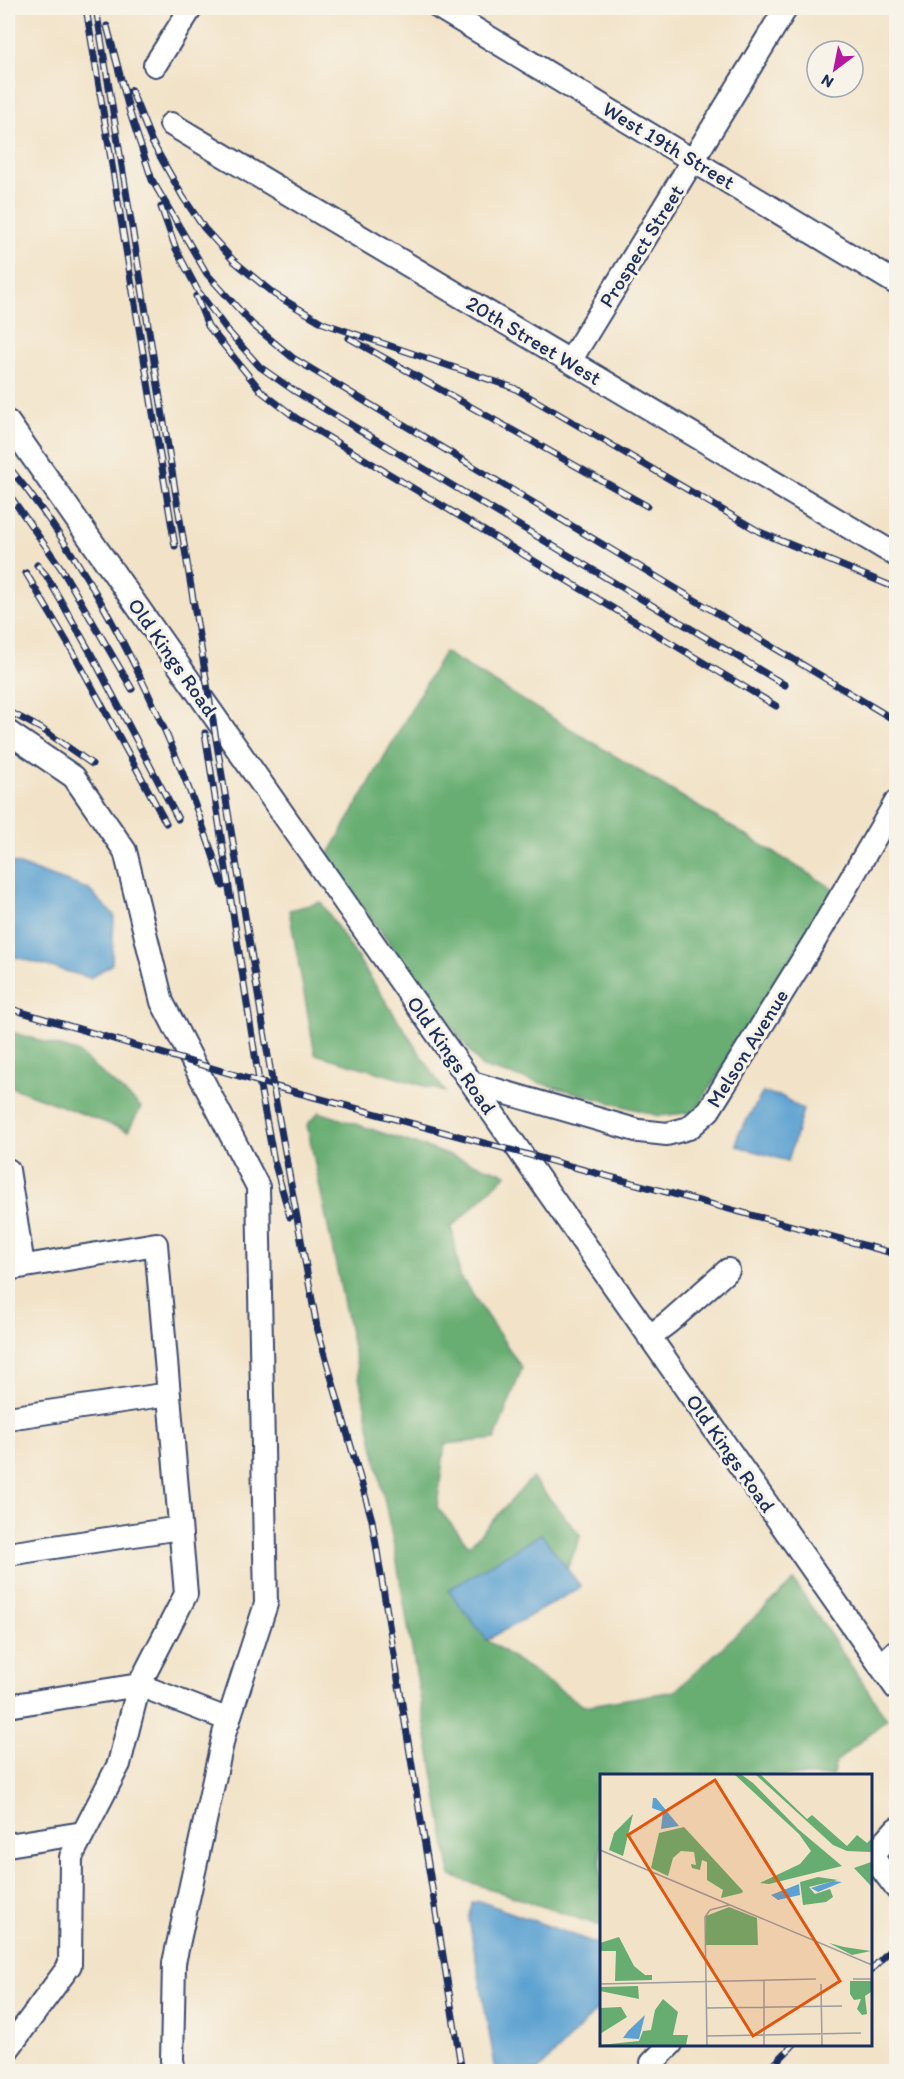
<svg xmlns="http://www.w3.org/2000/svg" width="904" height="2079" viewBox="0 0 904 2079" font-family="Itim,sans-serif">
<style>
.forest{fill:#67ad72;stroke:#416e68;stroke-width:1.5}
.water{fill:#5ca1d1;stroke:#3c6898;stroke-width:1.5}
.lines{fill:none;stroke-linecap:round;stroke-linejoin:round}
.minor-casing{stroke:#3b4a6e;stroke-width:26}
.minor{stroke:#fff;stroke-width:22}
.rail-casing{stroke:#1b2f5e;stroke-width:7}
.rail{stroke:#f7f3e8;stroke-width:4.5;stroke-dasharray:14;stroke-linecap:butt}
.labels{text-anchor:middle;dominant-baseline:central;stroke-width:6;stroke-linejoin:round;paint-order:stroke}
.street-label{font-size:21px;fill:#1b2f5e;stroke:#f7f3e8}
.inset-road{fill:none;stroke:#9c9b9e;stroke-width:1.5}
.view{fill:#de5710;fill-opacity:0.15;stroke:#de5710;stroke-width:3}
.inset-edge{fill:none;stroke:#1b2f5e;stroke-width:3}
</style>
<rect width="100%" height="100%" fill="#f7f3e8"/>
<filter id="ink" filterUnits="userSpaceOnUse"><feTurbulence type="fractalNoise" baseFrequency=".0167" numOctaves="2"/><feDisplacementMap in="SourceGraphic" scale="12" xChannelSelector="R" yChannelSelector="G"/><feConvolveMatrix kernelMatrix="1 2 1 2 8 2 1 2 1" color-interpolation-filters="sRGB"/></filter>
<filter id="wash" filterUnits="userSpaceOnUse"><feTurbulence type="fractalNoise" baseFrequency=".008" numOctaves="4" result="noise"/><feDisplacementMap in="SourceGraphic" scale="24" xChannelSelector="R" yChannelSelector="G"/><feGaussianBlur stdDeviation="1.35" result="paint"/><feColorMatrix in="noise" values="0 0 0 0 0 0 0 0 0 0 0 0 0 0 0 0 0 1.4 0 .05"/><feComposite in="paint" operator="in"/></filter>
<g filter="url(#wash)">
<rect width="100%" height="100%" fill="#f2e3c8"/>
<!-- forest -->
<path class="forest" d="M444,652l390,237 -139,223 -36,4 -177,-49 -156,-208z
M321,902l124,190 -130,-38 -26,-144z
M8,1031l69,21 64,55 -13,24 -120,-45z
M319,1112l188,62 -55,53 8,49 62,92 -27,71 -50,5 -8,63 32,39 63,-68 49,58 -14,33 -26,-35 -54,106 97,66 91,-15 119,-110 93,138 -51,43 -4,14h-231v150l-150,-50 -56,-325 -88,-426z"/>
<!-- water -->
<path class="water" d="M8,861l80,28 26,26 -2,49 -22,14 -82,-23z
M763,1092l20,5 20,13 -15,51 -51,-15 1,-11z
M541,1534l40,53 -94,53 -39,-50z
M479,1901l122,44v61l-63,65h-42l-27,-151 3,-17z"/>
</g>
<g filter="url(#ink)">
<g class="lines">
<!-- minor casing -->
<g class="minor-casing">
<path id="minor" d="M440,8l456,275
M155,65l36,-57
M171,124l725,431
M570,361l216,-353
M8,422l888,1266
M8,732l66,45 51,74 37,151 96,185 8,417 -42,130 -50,229 -2,97 2,12
M472,1083l167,48 28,3 22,-6 20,-18 106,-170 81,-138
M8,1170l15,96
M8,1269l148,-25 30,350 -47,91 -20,79 -48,93 -1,108 -62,84
M649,1337l20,-15 59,-52
M8,1418l161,-24
M8,1554l172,-26
M880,1666l16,-15
M8,1706l131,-21 90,35
M8,1845l75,-12
M872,1856l24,32
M870,1858l26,-29
M652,2063l19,-19"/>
</g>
<!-- minor -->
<use href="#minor" class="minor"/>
<!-- rail casing -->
<g class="rail-casing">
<path id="rail" d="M86,8l89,538
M96,8l177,1078 44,241 55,193 90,552
M107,26l23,87 22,67 55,94 46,51 40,33 603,363
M131,90l21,52 31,55 21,31 30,33 40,33 49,29 191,65 246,144 136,56
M161,207l15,42 22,42 30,40 32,36 33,23 492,295
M196,296l12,30 54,66 34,26 480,288
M349,338l298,168
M8,466c97,117 169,275 215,420
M8,493l53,75 71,121
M37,565l9,10 43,75 89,169
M26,573l47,79 93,171
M8,711l34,18 50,35
M205,733l54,348 15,80 16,56
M8,1008l265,78 623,168
M870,1971l26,-27
M767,2072l27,-28"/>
</g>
<!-- rail -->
<use href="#rail" class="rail"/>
</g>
</g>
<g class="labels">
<!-- street labels -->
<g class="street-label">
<text transform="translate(669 145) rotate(31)">West 19th Street</text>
<text transform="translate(641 246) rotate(-58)">Prospect Street</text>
<text transform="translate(534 340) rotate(31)">20th Street West</text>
<text transform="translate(173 657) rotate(55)">Old Kings Road</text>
<text transform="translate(747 1048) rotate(-58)">Melson Avenue</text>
<text transform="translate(452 1055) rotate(55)">Old Kings Road</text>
<text transform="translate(731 1453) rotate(55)">Old Kings Road</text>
</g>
</g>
<!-- overview -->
<g transform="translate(600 1774)">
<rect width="272" height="272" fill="#f2e3c8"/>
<path d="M135,1h7l11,8 45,46 44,37 -73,18 -9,-1 40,-19 11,-13 -12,-17zM156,1h5l46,44 5,-4 35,31 10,-11 10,8 4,-4v13l-24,-1 -14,-6zM33,40l-10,42 -14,-6 5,-17zM84,53l59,64 -1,2 -21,5 2,-8 -16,-10v-18l-5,-2 -2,10 -8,-2 -1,-4 5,1 -2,-13 -13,-1 -8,7 -5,18 -17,-8 8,-35zM271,88h1l-1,24 -17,-18zM218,103l20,3 -29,7 6,7 15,-5 3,8 -7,5 -23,3 -3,-23zM129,133l28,11 1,27h-52v-29zM19,163l15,29 11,9h7v5l-37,1 1,-30h-16v-8zM229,169l15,4 27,4 -19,4zM250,207h21v11l-6,4 2,18 -5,1 -5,-6 4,-10 -7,1 -4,-6zM38,212l1,13 -39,-8v-4zM63,225l15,13 -5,23h15l-2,10h-86l39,-4 4,-10 8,-1 4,-20zM21,233l6,10 -27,17v-26z" fill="#67ad72"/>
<path d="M53,24h3l23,28 -18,3 2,-17 -11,-4zM233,107l9,1 -24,10 -7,-4zM199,110l1,11 -22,5 -7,-5zM45,241l-6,24 -16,-1 5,-7z" fill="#5ca1d1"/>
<path class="inset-road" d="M0,76l272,115M253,205h19M164,207v64M0,210l216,-5M221,210l1,61M106,234l136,-2M106,262l155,-3M107,271l-2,-128 5,-7 19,-5"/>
<path class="view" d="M115,6l125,201 -87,55 -125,-201z"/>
<rect width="272" height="272" class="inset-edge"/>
</g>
<!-- margin -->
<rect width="904" height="2079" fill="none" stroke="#f7f3e8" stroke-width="30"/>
<!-- north arrow -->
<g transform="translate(835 69) rotate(212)"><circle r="28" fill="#f7f3e8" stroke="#9fa5b1" stroke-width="1.5"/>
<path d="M0-4.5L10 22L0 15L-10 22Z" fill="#b5179e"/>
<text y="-9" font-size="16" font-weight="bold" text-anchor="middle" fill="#1b2f5e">N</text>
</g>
</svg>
